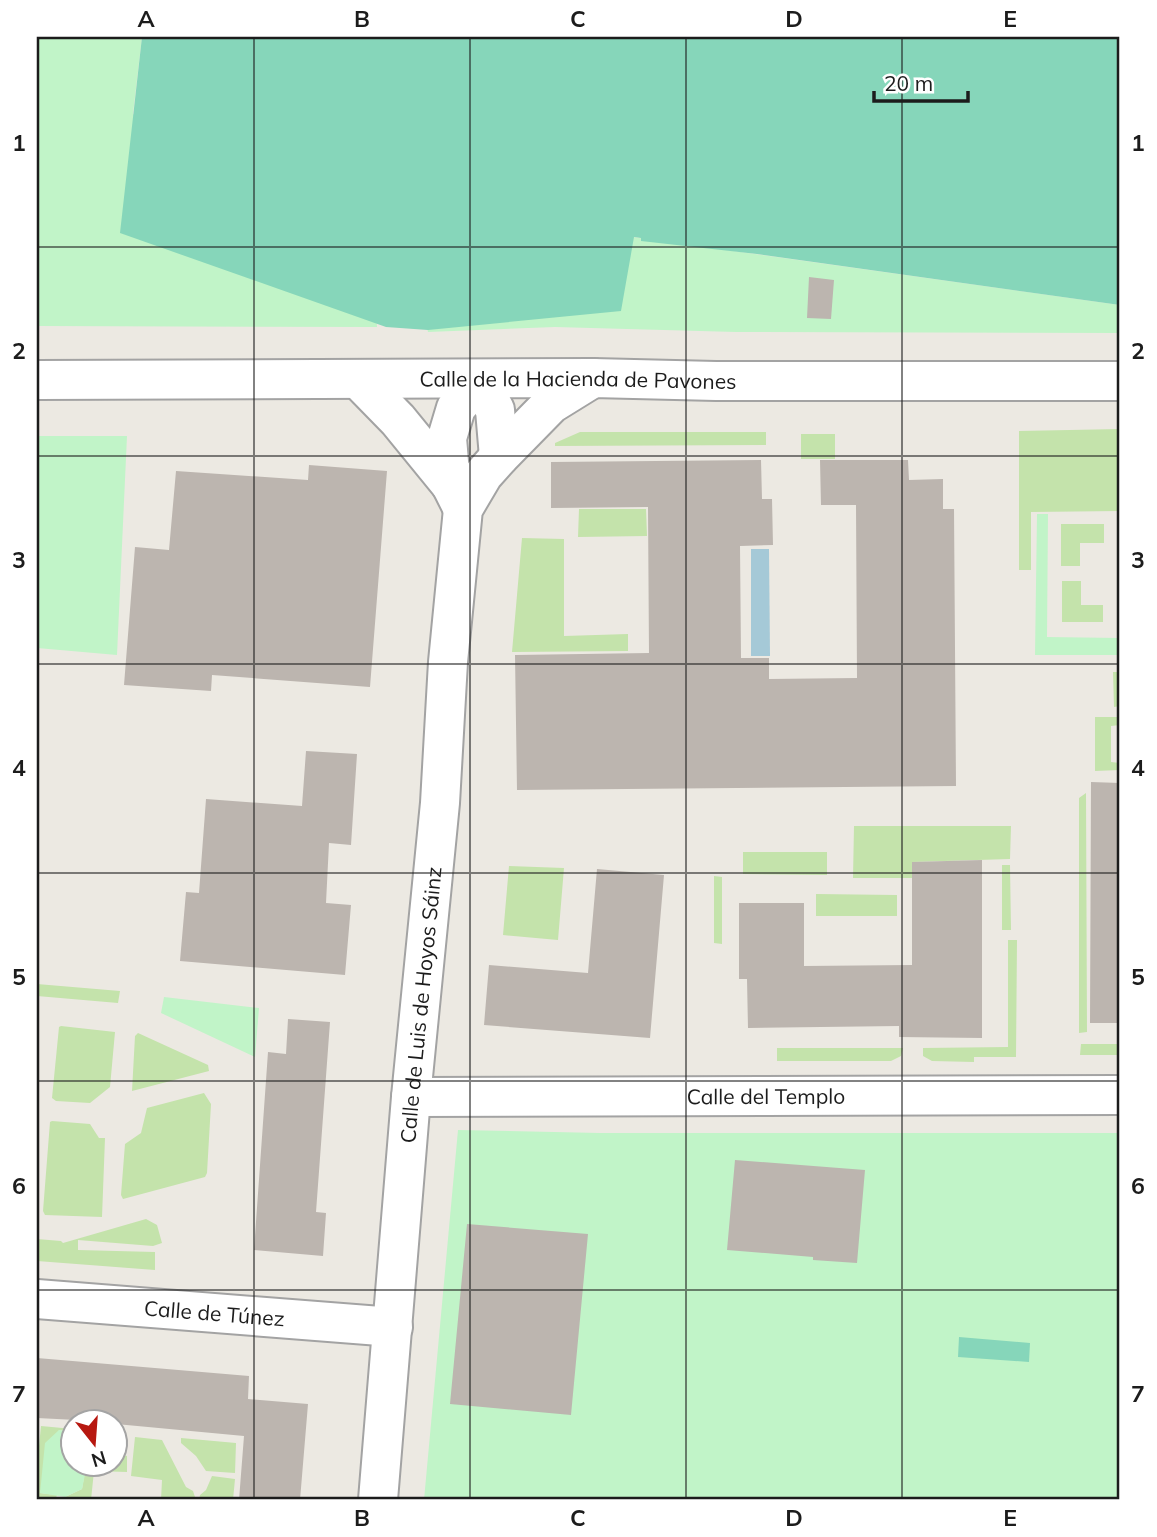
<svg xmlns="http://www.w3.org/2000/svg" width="1157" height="1537" viewBox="0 0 1157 1537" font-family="Mulish,sans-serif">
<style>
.grass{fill:#c4e3ab}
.park{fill:#c1f4c8}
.pitch{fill:#86d6ba}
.water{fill:#a5c9d7}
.building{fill:#bcb5af}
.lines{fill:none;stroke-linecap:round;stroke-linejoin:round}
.minor-casing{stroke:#a3a3a3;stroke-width:42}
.minor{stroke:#fff;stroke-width:38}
.grid{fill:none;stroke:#1c1c1c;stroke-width:2;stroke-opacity:0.55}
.labels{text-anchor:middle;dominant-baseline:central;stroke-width:5;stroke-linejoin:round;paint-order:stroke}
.street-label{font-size:21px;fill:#1c1c1c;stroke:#fff}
.neatline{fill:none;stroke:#1c1c1c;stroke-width:2.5}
.grid-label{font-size:23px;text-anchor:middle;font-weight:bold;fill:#1c1c1c}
</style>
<rect width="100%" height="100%" fill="#ece9e2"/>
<!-- grass -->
<path class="grass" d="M1120,429v82l-89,1v58h-12v-139z
M580,432h186v13l-211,1v-3z
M801,434h34v25h-34z
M579,509h67l1,27 -69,1z
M1061,524h43v19h-24v23h-19z
M522,538l42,1v97l64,-2v17l-116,1z
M1062,581h19v24h22v17h-41z
M1113,672h7v34l-6,1z
M1095,717h25v8l-9,1v36l9,1v7l-25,1z
M1086,793l1,239 -8,1v-235z
M854,826h157l-1,33 -98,3v16h-59z
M743,852h84v23l-84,-1z
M1002,865h8l1,65h-9z
M509,866l55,2 -6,72 -55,-5z
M714,876l8,1v67l-8,-1z
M816,894l81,1v21h-81z
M1008,940h9l-1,117h-42v5l-42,-1 -9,-5v-8l85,-1z
M37,984l83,7 -2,12 -81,-7z
M61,1026l54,6 -5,55 -20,16 -34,-2 -4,-3 7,-71z
M138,1033l70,32 1,6 -77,20 3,-55z
M1081,1044h39v11h-40z
M777,1048h126l-2,8 -10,5h-114z
M204,1093l7,11 -4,69 -2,4 -82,22 -2,-4 4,-51 16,-11 6,-25z
M52,1121l38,3 9,14h6l-3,79 -57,-2 -2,-4 7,-89z
M146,1219l11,6 5,18 -9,3 -75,-6v10l77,2v18l-118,-9v-22l24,2 2,2z
M41,1426l32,3v3l-14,-2 -19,63 17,2 -1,3 -19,-1v-31z
M135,1437l27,3 24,47 7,4 3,9h-35l1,-20 -31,-4z
M181,1438l55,5 -1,30 -29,-2 -10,-15 -15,-13z
M123,1455l4,1v16l-33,-1 -3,29h-23l-3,-3 17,-8 4,-24 25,2z
M212,1476l23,3 -2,21h-34l1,-5 6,-5z"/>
<!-- park -->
<path class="park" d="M37,37h105l-9,77 243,192 1,21 -340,-1z
M633,237l487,68v28l-384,-1 -181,-5 -127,5 -1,-5z
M37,436h90l-10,219 -80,-7z
M1037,514h11l-1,123 73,1v17h-85z
M164,997l95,11 -4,49 -94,-44z
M458,1130l142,3h520v367h-696z
M59,1430l14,2 1,32h41l-3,3 -25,-2 -5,24 -17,8 -25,-4 5,-50z"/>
<!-- pitch -->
<path class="pitch" d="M142,37h978v268l-363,-51 -116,-13v-3l-7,-1 -13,74 -193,19 -42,-3 -266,-94z
M959,1337l71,6 -1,19 -71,-5z"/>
<!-- water -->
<path class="water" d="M751,549h18l1,107h-19z"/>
<!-- building -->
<path class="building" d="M809,277l25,3 -3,39 -24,-1z
M761,460l1,39h10l1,46 -33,1 1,112h28v21l88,-1 -1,-173h-35l-1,-45h88l1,20 34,-1v30h11l2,277 -439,4 -2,-135 134,-2 -1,-146 -97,1v-46z
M309,465l78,6 -17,216 -158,-12 -1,16 -87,-6 11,-138 34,3 7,-79 132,9z
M306,751l51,3 -6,91 -22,-2 -3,60 25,2 -6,70 -165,-14 6,-69 13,1 7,-94 96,7z
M1091,782l29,1v240h-30z
M982,860v178l-83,-1v-11l-151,2 -1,-49h-8v-76h65v63l108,-1v-103z
M597,869l67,6 -14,163 -166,-13 5,-60 99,8z
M288,1019l42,3 -14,190 10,1 -3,43 -69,-6 14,-198 18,2z
M735,1160l130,10 -8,93 -44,-3v-3l-86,-7z
M467,1224l121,10 -17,181 -121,-11z
M37,1358l212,18 -1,23 60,5 -8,96h-61l5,-64 -128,-12v-2l-79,-4z"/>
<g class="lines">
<!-- minor casing -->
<g class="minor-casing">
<g id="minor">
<path d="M358,379l40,41 53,65"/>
<path id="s1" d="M37,380l556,-2 123,3h404"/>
<path d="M479,380l16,30 4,47"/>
<path d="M463,509l-12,-24 -4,-47 9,-30 23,-28"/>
<path id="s2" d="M411,1097l709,-2"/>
<path id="s3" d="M37,1299l356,28"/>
<path id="s4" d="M378,1500l33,-403 29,-294 8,-141 15,-153 20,-34 16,-18 52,-53 42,-26"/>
</g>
</g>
<!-- minor -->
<use href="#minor" class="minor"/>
</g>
<!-- grid -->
<path class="grid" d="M254,37v1463M470,37v1463M686,37v1463M902,37v1463M37,247h1083M37,456h1083M37,664h1083M37,873h1083M37,1081h1083M37,1290h1083"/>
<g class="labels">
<!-- street labels -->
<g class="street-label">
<text stroke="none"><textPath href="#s1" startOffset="541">Calle de la Hacienda de Pavones</textPath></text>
<text stroke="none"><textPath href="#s4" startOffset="497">Calle de Luis de Hoyos Sáinz</textPath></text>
<text stroke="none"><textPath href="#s2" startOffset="355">Calle del Templo</textPath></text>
<text stroke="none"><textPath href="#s3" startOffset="178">Calle de Túnez</textPath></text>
</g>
</g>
<!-- border -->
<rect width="1157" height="1537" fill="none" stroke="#ffffff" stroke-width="77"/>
<!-- north arrow -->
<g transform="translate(94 1443) rotate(163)"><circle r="33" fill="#ffffff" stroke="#a4a4a4" stroke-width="2"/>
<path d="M0-5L12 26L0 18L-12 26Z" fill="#b71810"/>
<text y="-10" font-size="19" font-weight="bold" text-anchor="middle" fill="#1c1c1c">N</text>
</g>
<!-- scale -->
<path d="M874 91v10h94v-10" fill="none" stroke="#1c1c1c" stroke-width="3.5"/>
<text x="884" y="91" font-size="21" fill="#1c1c1c" stroke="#ffffff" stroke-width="5" paint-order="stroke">20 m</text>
<rect x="38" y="38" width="1080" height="1460" class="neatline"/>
<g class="grid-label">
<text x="146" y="27">A</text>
<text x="362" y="27">B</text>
<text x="578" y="27">C</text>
<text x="794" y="27">D</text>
<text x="1010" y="27">E</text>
<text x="19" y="151">1</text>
<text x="1138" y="151">1</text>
<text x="19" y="359">2</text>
<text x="1138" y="359">2</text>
<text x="19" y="568">3</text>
<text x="1138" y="568">3</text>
<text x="19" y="776">4</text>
<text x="1138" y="776">4</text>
<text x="19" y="985">5</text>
<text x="1138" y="985">5</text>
<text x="19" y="1194">6</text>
<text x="1138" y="1194">6</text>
<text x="19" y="1402">7</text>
<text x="1138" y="1402">7</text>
<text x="146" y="1526">A</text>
<text x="362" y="1526">B</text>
<text x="578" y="1526">C</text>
<text x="794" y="1526">D</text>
<text x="1010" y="1526">E</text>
</g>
</svg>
